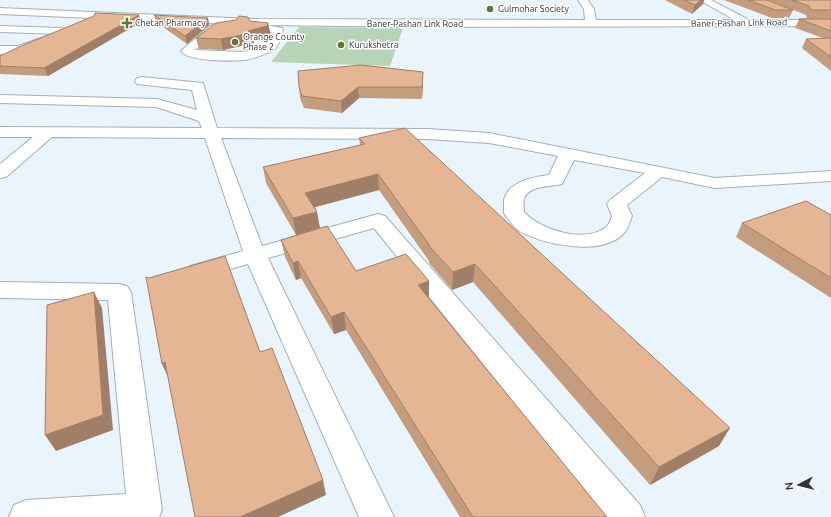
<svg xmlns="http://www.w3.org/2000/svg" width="831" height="517" viewBox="0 0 831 517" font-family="Ubuntu,sans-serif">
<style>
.green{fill:#b7d4b6}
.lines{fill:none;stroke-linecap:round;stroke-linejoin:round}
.minor-casing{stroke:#a5afb7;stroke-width:2}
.minor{fill:#fff;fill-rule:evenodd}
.wall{fill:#c49d7f}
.shaded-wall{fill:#a07f68}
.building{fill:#e4b694;stroke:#a07f68}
.poi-dot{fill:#617829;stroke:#fff;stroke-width:1.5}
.labels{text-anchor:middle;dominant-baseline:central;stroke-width:3;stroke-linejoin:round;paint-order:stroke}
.far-poi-label{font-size:9px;fill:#303437;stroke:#fff;text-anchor:start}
.far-street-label{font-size:9px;fill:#303437;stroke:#fff}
</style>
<rect width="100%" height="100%" fill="#e9f4fc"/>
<!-- green -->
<path class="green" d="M299,27l104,1 -13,38 -119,-4z"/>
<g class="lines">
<!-- minor casing -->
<g class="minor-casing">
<path id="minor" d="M578,0h10l6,9 2,11h139l-36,-20h12l38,20h82v6l-413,1 -151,-2 15,3 1,2c-1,8 -4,14 -9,20 -9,4 -20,9 -30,10 -13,1 -55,2 -63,-9l29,-25c6,-2 14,-4 17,1l-1,2 -9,2 -22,19 49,2 22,-6 6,-14 -20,-3 -1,-2 1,-2 -252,-11v-6l254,11 331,1 -1,-11z
M0,26l61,2 5,3 -5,3 -61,-2z
M41,38l4,1 2,2 -2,2 -25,11h-20v-8h18z
M142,77l61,6 14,45 210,1 62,4 226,45 116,-7v10l-116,7 -53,-11 -35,28 5,11c-2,5 -4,13 -8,17 -21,24 -82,12 -106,-3 -5,-4 -10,-11 -14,-17 0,-4 0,-9 0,-13 5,-19 29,-23 45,-25l9,-19 -69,-13 -62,-4 -206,-1 41,108 116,-32 7,2 255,289 5,12h-39l-232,-289 -106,30 126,259h-35l-111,-253 -50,14 -8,-2 -3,-5 3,-5 53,-15 -38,-113 -153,-1 -46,40 -6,1v-14l33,-27h-33v-10l202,1 -3,-7 -43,-14 -156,-4v-8l157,4 40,11 -5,-20 -55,-6 -2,-3 2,-3zM574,160l71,13 -35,27 -3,4 5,12c-1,3 -3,9 -6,11 -20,17 -66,3 -82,-15 0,-4 -1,-9 0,-13 4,-14 27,-12 38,-15z
M0,282l119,2 8,2 4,6 31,218 -3,7h-150l5,-12 12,-5 100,-6 -18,-194 -108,-2z"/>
</g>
<!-- minor -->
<use href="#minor" class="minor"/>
</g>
<!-- wall -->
<path class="wall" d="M665,0h39l-1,4 -11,10z
M724,0h43l26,10 -4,8h-17z
M768,0h63v71l-29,-23 4,-9 17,-1 -28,-10 4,-9 8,-1 -1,-3z
M154,15l54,3 1,7 -22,19 -31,-22z
M250,21l18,2 2,10 -1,3 -16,4 1,3 -31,7 -24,-1 -3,-11z
M141,22l-93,54 -48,-2v-18z
M423,83l-1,16 -63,-1 -17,15 -38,-5 -4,-10 -1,-11z
M359,138l360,308 -69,39 -177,-203 -21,8 -23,-27v-2l-50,-71 -64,17 2,5 3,16 36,43 73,28 178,218h-147l-114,-187 -12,4 -33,-56 -5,2 -11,-23 -4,-17 32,-9 -17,4 -30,-52 -3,-16 97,-22z
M831,215v83l-95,-61 6,-14z"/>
<!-- shaded-wall -->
<path class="shaded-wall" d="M701,0h3l-1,4 -11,10 3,-9z
M139,15l2,7 -93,54 -4,-8z
M208,18l1,7 -22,19 -2,-8z
M268,23l2,10 -1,3 -16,4 1,3 -31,7 -2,-11z
M423,72v11l-1,16v-12z
M358,87l1,11 -17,15 -1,-12z
M378,174l1,16 -71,19 -3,-16z
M317,212l3,17 -24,6 -3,-17z
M298,261l3,17 -5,2 -3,-17z
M475,264l-2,18 -21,8 1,-18z
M429,281v18l-11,-14z
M94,292l8,16 11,122 -57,21 -11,-16z
M344,312l2,18 -12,4 -3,-17z
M165,362l4,17 -7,-15z
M730,428l-11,18 -69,39 9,-18z
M323,480l3,15 -48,22h-38z"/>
<!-- building -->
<path class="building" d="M684,0h17l-6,5z
M748,0h19l26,10h-18z
M792,0h39v10h-20l-2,-4z
M95,13l44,2 -95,53 -44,-2v-10l21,-10 73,-30z
M154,15l54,3 -23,18z
M239,16l9,1 2,4 18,2 -1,3 -19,5 4,2 -31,6 -25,-1 20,-15 20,-3z
M799,19h32v12z
M831,38v19l-25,-18z
M361,65l62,7 -1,15h-64l-17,14 -39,-5 -3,-9 -1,-16z
M405,128l325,300 -71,39 -184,-203 -22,8 -24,-26h1l-52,-72 -73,19 12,19 -24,6 -30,-51 102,-23 -6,-6z
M806,201l25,14v63l-89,-55z
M327,226l29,45 50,-17 23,27 -11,4 189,232h-134l-129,-205 -13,5 -33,-56 -5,2 -12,-23z
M225,256l35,96 12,-4 51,132 -83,37h-45l-30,-155 -3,2 -16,-87 3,1z
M94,292l9,123 -58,20 2,-130z"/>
<!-- markers -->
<g class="poi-dot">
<circle cx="490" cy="9" r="4"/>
<path d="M125 17h4v4h4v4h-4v4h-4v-4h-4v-4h4z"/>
<circle cx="235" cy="42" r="4"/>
<circle cx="341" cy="45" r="4"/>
</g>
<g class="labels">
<!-- far-poi labels -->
<g class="far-poi-label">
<text x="498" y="9">Gulmohar Society</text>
<text x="135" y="23">Chetan Pharmacy</text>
<text x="243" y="37">Orange County<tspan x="243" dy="10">Phase 2</tspan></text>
<text x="349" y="45">Kurukshetra</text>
</g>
<!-- far-street labels -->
<g class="far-street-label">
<text transform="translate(739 23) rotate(-1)">Baner-Pashan Link Road</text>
<text x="415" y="24">Baner-Pashan Link Road</text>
</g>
</g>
<!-- north arrow -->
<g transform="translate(799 485) rotate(263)" stroke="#ffffff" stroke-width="3" paint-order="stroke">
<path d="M0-3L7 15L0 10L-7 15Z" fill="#303437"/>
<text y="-6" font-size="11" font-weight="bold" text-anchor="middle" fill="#303437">N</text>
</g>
</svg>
